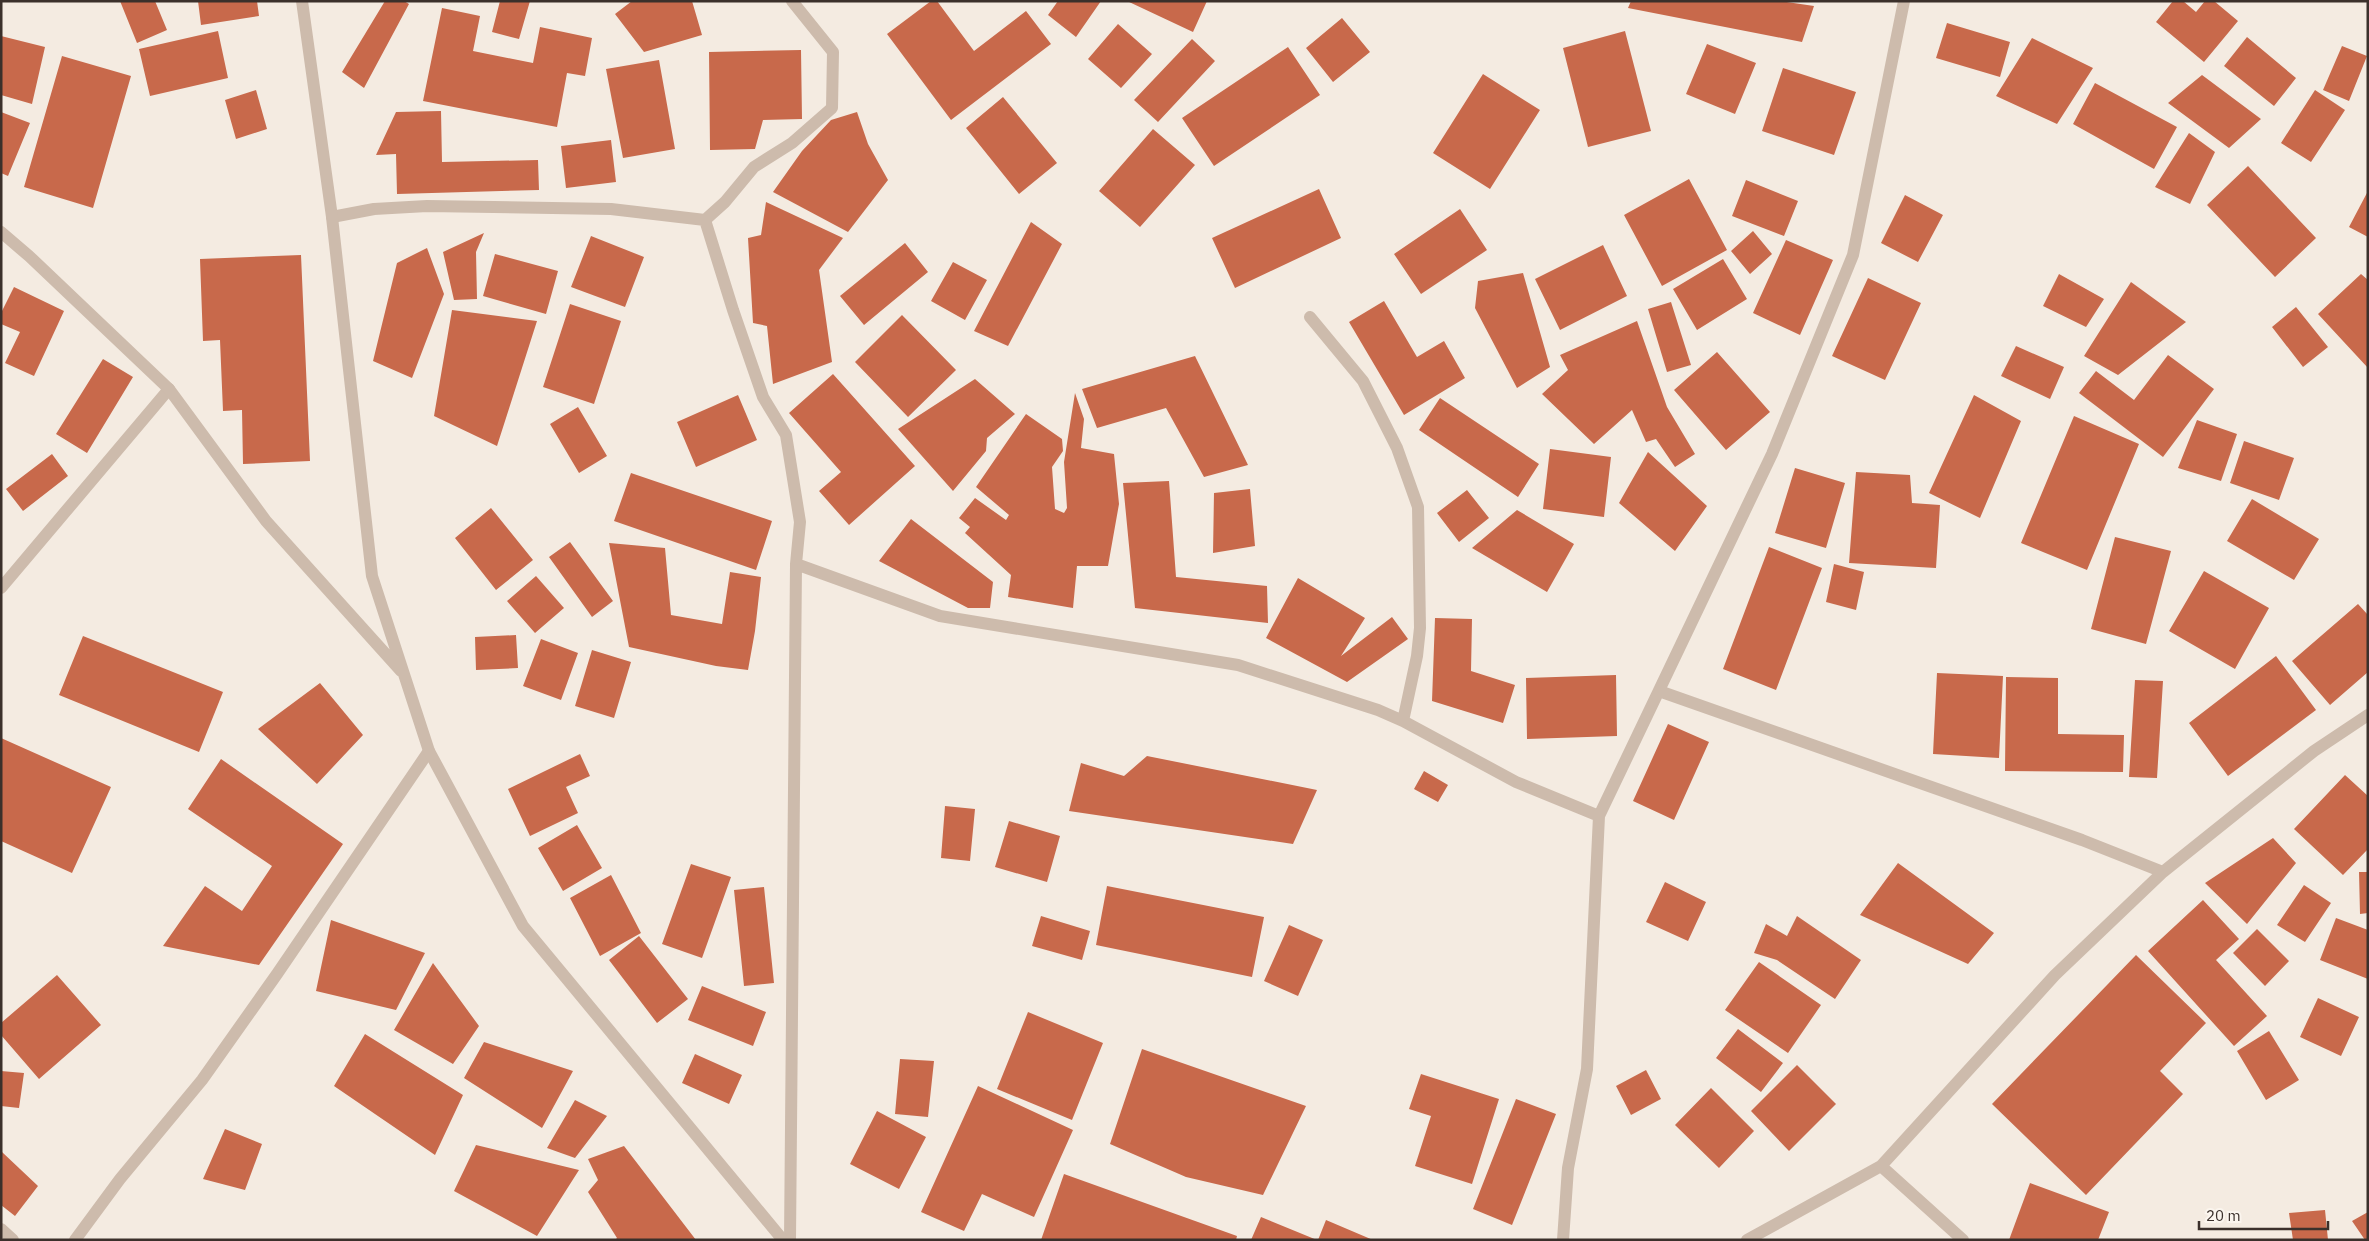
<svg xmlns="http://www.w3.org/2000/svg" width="2369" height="1241" viewBox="0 0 2369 1241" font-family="'IBM Plex Sans',sans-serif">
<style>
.building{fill:#c8694b}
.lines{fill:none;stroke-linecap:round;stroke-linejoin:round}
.minor{stroke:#cdbbac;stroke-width:12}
.tertiary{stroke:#cdbbac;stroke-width:12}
</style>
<rect width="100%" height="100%" fill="#f4ebe1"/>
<!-- building -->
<path class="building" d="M120,1h35l12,29 -30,13z
M198,1h59l2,15 -58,9z
M385,1h19l5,3 -45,84 -22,-16z
M500,1h30l-11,38 -27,-7z
M632,1h60l10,34 -58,17 -29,-38z
M931,1h6l37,50 52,-40 25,33 -100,76 -64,-86z
M1058,1h43l-25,36 -28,-22z
M1127,1h80l-14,31z
M1631,1h149l34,5 -12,36 -174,-34z
M2173,1h10l13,11 9,-11h9l24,20 -34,41 -48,-40z
M442,8l38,8 -7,35 60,12 7,-36 52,11 -7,38 -18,-3 -10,54 -134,-26z
M1342,18l28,34 -37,30 -27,-34z
M1947,23l63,19 -10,35 -64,-19z
M1118,24l34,30 -31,34 -33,-29z
M218,31l10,47 -78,18 -11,-47z
M1625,31l26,100 -63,16 -25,-99z
M1,36l44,11 -13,57 -31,-9z
M2247,37l49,41 -22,28 -50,-40z
M2032,38l61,30 -36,56 -61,-28z
M1192,39l23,22 -57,61 -24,-22z
M1707,44l49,19 -21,51 -49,-20z
M2342,46l25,10 -18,45 -26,-11z
M1288,47l32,48 -106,71 -32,-48z
M801,50l1,69 -39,1 -8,29 -45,1 -1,-98z
M62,56l69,20 -38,132 -69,-21z
M659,60l16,89 -52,9 -17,-89z
M1783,68l73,24 -22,63 -72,-24z
M1483,74l57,36 -50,79 -57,-36z
M2202,75l59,44 -32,29 -61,-45z
M2095,83l82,44 -23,42 -81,-45z
M256,90l11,39 -31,10 -11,-39z
M2315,90l30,20 -34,52 -30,-19z
M1003,97l54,66 -38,31 -53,-66z
M441,111l1,51 96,-2 1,30 -142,4 -1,-40 -20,1 20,-43z
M1,112l29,11 -22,53 -7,-3z
M857,112l11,32 20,36 -40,52 -75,-40 29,-41 29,-31z
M1153,129l42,36 -55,62 -41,-36z
M2189,133l26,19 -25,52 -35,-17z
M611,140l5,42 -50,6 -5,-42z
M2248,166l68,72 -41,39 -68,-72z
M1689,179l38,71 -65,36 -38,-71z
M1746,180l52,21 -14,35 -52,-20z
M1319,189l22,49 -106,50 -23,-50z
M2368,191v46l-19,-10z
M1905,195l38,20 -25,47 -37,-19z
M766,202l77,36 -24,32 13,92 -59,22 -6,-58 -14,-3 -5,-85 13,-3z
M1460,209l27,41 -66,44 -27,-40z
M1031,222l31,22 -54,102 -34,-15z
M1753,231l19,23 -22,20 -19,-23z
M484,233l-8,19 1,47 -23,1 -11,-48z
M591,236l53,21 -19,50 -54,-20z
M1786,240l47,20 -33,75 -47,-22z
M905,243l23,29 -64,53 -24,-29z
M1603,245l24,51 -67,34 -25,-51z
M427,248l17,46 -32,84 -39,-17 24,-98z
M495,254l63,17 -12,43 -63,-18z
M301,255l9,206 -67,3 -1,-54 -19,1 -3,-71 -17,1 -3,-82z
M1723,259l24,40 -50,31 -24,-41z
M953,262l34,18 -22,40 -34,-19z
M1523,273l27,94 -33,21 -42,-80 3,-27z
M2059,274l45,25 -18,28 -43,-21z
M2361,274l7,6v88l-50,-54z
M1868,278l53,25 -36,77 -53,-24z
M2131,282l55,40 -68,53 -34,-19z
M14,287l50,24 -30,65 -29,-13 15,-31 -19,-8v-11z
M1384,301l33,56 27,-16 21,37 -61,37 -55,-93z
M1671,302l20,63 -24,7 -19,-63z
M570,304l51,17 -27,83 -51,-17z
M2296,307l32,40 -25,20 -31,-40z
M452,310l85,11 -40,125 -63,-30z
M902,315l54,55 -48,47 -53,-55z
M1637,321l30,86 28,47 -20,13 -19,-28 -10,3 -14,-32 -38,34 -52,-50 26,-24 -8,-15z
M2016,346l48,21 -14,32 -49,-23z
M1717,352l53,60 -44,38 -52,-60z
M2168,355l46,34 -51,68 -84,-64 17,-22 38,29z
M1195,356l53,109 -44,12 -38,-69 -69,20 -15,-39z
M103,359l30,18 -46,76 -31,-19z
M833,374l82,92 -66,59 -30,-34 22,-19 -52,-59z
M975,379l40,35 -28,24 -1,13 -33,40 -55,-62z
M1075,393l9,26 -3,29 33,6 5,50 -11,62h-31l-4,42 -65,-11 3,-22 -46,-42 5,-6 -11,-9 16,-20 31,22 3,-5 -33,-28 50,-73 36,25 1,12 -11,16 3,42 9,4 3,-5 -3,-46z
M738,395l19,45 -61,27 -19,-45z
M1974,395l47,26 -41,97 -51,-25z
M1440,398l99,66 -21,33 -99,-67z
M578,407l29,49 -28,17 -29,-49z
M2074,416l65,28 -52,126 -66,-27z
M2197,420l40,14 -16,47 -43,-13z
M2244,441l50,17 -15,42 -49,-17z
M1550,449l61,8 -7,60 -61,-8z
M1648,452l59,54 -32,45 -56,-48z
M52,454l16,22 -45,35 -17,-22z
M1795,468l50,15 -19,65 -51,-15z
M1856,472l54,3 2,28 28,2 -4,63 -87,-5z
M631,473l141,48 -16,49 -142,-49z
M1169,481l7,96 91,9 1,37 -133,-15 -12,-125z
M1250,489l5,57 -42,7 1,-60z
M1467,490l22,28 -30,24 -22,-29z
M2252,499l67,40 -25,41 -67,-39z
M491,508l42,52 -37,30 -41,-52z
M1517,510l57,34 -27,48 -75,-44z
M911,519l82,63 -3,26h-22l-89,-47z
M2115,537l56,14 -25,93 -55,-15z
M570,542l43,59 -21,16 -43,-60z
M609,543l56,5 6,67 51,9 8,-52 31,5 -6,54 -7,39 -32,-4 -87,-19z
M1769,547l53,21 -46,122 -53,-21z
M1834,564l30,8 -8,38 -30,-8z
M2204,571l65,37 -34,61 -66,-38z
M536,576l28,32 -29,25 -28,-32z
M1298,578l67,40 -24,38 51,-39 16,22 -61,43 -81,-44z
M2358,604l10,11v57l-38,33 -38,-44z
M1435,618l37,1 -1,52 44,14 -12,38 -71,-22z
M516,635l2,33 -42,2 -1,-33z
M83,636l140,56 -24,60 -140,-57z
M541,639l37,14 -17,47 -38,-14z
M592,650l39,12 -17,56 -39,-12z
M2276,656l40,54 -88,66 -39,-53z
M1937,673l66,3 -4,82 -66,-4z
M1616,675l1,61 -90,3 -1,-61z
M2006,677l52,1v56l66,1 -1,37 -118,-1z
M2135,680l28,1 -6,97 -28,-1z
M320,683l43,52 -46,49 -59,-55z
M1668,724l41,18 -35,78 -41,-19z
M1,738l110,49 -39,86 -71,-32z
M580,754l10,22 -24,11 12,26 -48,23 -22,-47z
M1147,756l170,34 -24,54 -224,-33 12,-48 43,13z
M221,759l122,85 -84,121 -96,-19 42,-60 37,25 30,-45 -84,-57z
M1424,771l24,14 -10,17 -24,-13z
M2345,775l23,21v53l-25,26 -49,-46z
M945,806l30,3 -5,52 -29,-3z
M1009,821l51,15 -13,46 -52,-15z
M577,825l25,43 -39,23 -25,-43z
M2273,838l23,25 -49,61 -42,-41z
M1898,863l96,70 -26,31 -108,-49z
M691,864l40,13 -29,81 -40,-14z
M2359,872h9v41l-8,1z
M611,875l30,58 -41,23 -30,-58z
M1665,882l41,20 -18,39 -42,-19z
M2304,885l27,18 -26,39 -28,-17z
M1107,886l157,31 -12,60 -156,-32z
M764,887l10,96 -30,3 -10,-96z
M2203,900l36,39 -23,21 51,56 -33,30 -86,-95z
M1041,916l49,15 -8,29 -50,-14z
M1797,916l64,44 -26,39 -58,-39 -23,-7 12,-29 21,12z
M2336,918l32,12v49l-48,-19z
M331,920l94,33 -29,57 -80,-19z
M1289,925l34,15 -25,56 -34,-15z
M2257,929l32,32 -24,25 -32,-33z
M639,936l49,63 -31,24 -48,-63z
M2136,955l70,68 -46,48 23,23 -97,101 -94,-91z
M1759,962l62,43 -33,48 -63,-43z
M433,963l46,63 -26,38 -59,-34z
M57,975l44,50 -62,54 -38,-44v-12z
M702,986l64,26 -13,34 -65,-26z
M2318,998l41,19 -18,39 -41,-19z
M1028,1012l75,31 -31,77 -75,-31z
M1738,1029l45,34 -22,29 -45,-34z
M2269,1031l30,49 -33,20 -29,-49z
M365,1034l98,61 -28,60 -101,-69z
M484,1042l89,29 -31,57 -78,-50z
M1142,1049l164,57 -43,89 -77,-18 -76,-33z
M695,1054l47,21 -13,29 -47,-21z
M900,1059l34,2 -6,56 -33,-3z
M1797,1065l39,39 -47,47 -38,-40z
M1646,1070l15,29 -30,16 -15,-29z
M1,1071l23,2 -5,35 -18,-2z
M1421,1074l78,25 -27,85 -57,-18 16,-50 -22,-7z
M978,1086l95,44 -39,87 -52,-23 -18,37 -43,-19z
M1711,1088l43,43 -35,37 -44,-43z
M1516,1099l40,15 -44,111 -39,-16z
M575,1100l32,16 -32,42 -28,-10z
M877,1111l49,26 -27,52 -49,-25z
M225,1129l37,15 -17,46 -42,-11z
M476,1145l103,25 -42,66 -83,-45z
M624,1146l72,94h-81l2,-2 -29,-46 10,-12 -10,-21z
M2,1152l36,34 -23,30 -14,-11z
M1064,1174l173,62 -1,4h-195z
M2030,1183l79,29 -11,28h-89z
M2325,1210l3,30h-35l-4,-27z
M2368,1212v28h-3l-13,-19z
M1261,1217l56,23h-66z
M1326,1220l47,20h-55z"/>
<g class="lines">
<!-- minor -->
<path class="minor" d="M332,217l42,-8 53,-3 184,3 94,11 20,-18 29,-35 38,-24 40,-35 1,-56 -41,-51
M705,220l28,90 30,87 23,38 14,87 -4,42 144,52 298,49 140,45 25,11 113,61 83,34
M1310,317l53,64 34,67 21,59 2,121 -3,28 -14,65
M1,588l168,-199
M1659,691l423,149 81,32
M1881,1166l174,-191 108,-103 151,-121 54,-36
M1,1229l12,11
M75,1240l45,-61 82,-99 75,-106 152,-223
M790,1240l6,-676
M1563,1240l5,-72 19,-99 12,-253 173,-362 81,-199 51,-254
M1747,1240l134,-74 82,74"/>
<!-- tertiary -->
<path class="tertiary" d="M302,1l30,216 40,359 57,175 94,175 260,314
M1,232l28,24 140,133 97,132 135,150"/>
</g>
<!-- border -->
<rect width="2369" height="1241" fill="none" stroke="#3b302b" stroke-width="5"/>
<!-- scale -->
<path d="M2199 1221v8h129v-8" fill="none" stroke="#3b302b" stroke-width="2.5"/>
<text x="2206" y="1221" font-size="15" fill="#3b302b" stroke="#fbf5ee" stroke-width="4" paint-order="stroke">20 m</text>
</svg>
